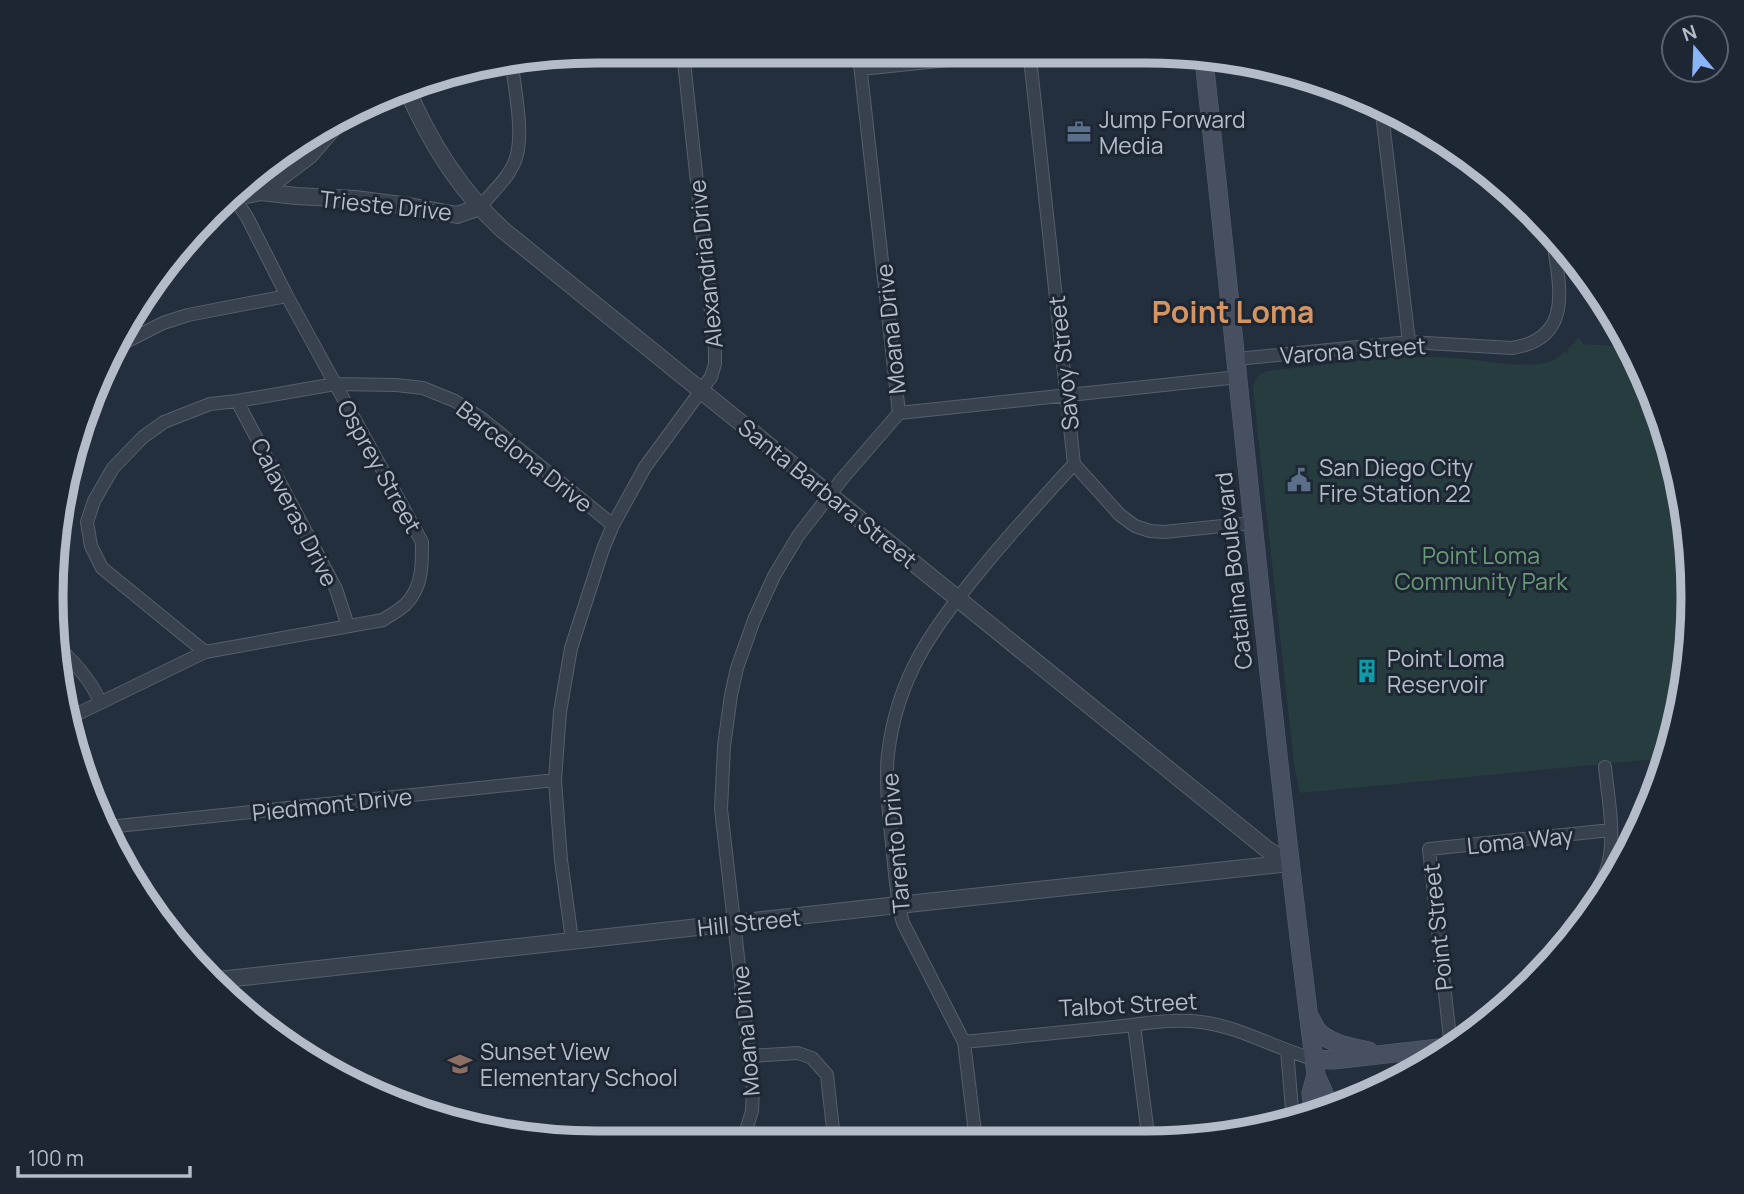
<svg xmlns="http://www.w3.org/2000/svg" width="1744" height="1194" viewBox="0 0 1744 1194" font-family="Manrope,sans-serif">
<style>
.green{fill:#263c3f}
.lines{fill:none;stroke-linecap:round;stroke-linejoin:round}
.minor-casing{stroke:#565f6c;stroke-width:14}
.tertiary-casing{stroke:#565f6c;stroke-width:18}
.secondary-casing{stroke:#565f6c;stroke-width:19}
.minor{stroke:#38414e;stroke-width:12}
.tertiary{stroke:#38414e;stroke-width:16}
.secondary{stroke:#465061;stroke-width:18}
.labels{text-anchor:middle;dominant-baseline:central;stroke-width:6;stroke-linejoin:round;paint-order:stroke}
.poi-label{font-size:23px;fill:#b4bcc9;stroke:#1d2633;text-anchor:start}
.street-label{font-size:23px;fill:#b4bcc9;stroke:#1d2633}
.park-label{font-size:23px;fill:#6b9a76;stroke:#1d2633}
.district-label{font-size:30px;font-weight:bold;fill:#d59563;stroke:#1d2633}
.rim{fill:none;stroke:#b4bcc9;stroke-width:9}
</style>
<rect width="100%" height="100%" fill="#242f3e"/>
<!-- green -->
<path class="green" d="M1579,337l4,7 31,2 17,4 21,38 31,102 10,107 -10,106 -17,55 -366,35 -6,-29 -41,-375c1,-10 5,-15 15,-18 65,-7 132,-19 198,-12 22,2 84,15 97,-7l7,1 -3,-3z"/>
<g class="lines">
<!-- minor casing -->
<g class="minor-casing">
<path id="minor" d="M1030,58l44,406 46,51 15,11 15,5 14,1 88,-9
M861,69l116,-12
M1381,105l28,237
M480,207c12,-15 30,-30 36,-49 8,-25 -1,-67 -4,-93
M116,347l47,-24 25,-8 99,-19
M1237,359l172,-17 103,6c65,-10 46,-67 40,-114
M237,401l99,188 12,37
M899,413l340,-36
M58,647c16,15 35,35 42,56
M205,652l-103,-84 -11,-22 -4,-24 7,-21 19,-33 30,-31 21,-15 46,-18 27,-3 98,-17 61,1 27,3 32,13 26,17 132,107
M67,719l138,-67 178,-32c7,-5 17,-10 23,-16 17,-18 16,-39 16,-62l-135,-246 -40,-79 -13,-19
M108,827l447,-47
M572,940l-11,-80 -6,-80 5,-68 11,-64 32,-99 10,-24 32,-58 66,-90 4,-13v-14l-32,-298
M1566,944c17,-28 39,-56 44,-89 4,-28 -2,-59 -5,-88
M1134,1025l15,118
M964,1042c50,-5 101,-10 151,-15 28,-3 58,-9 86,-5 40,5 75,27 113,37
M1451,1047l-22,-198 182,-19
M1287,1050l6,71
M750,1056l48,-3 14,5 15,17 7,63
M744,1137l8,-26 1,-23 -32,-279 3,-63 7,-51 6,-27 17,-48 20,-44 24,-40 44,-57 57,-66 -40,-358
M976,1141l-12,-99 -61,-119c-7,-26 -8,-52 -11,-79 -3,-30 -7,-60 -4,-90 9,-76 44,-125 91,-182 30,-37 62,-72 95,-108"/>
</g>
<!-- tertiary casing -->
<g class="tertiary-casing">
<path id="tertiary" d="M406,87c23,54 54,104 97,143l687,557 78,63 22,13
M261,192l35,4 59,3 54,7 48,9 23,-8
M236,197l25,-5 49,-37 31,-36
M209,981l689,-76 392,-42"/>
</g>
<!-- secondary casing -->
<g class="secondary-casing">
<path id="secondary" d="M1204,60c37,339 69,678 112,1015l8,18 2,18
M1309,1016c3,4 5,10 8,14 12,14 35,17 52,21
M1314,1059l19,1 124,-14
M1313,1115l-2,-22 5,-18"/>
</g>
<!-- minor -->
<use href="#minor" class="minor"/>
<!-- tertiary -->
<use href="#tertiary" class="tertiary"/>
<!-- secondary -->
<use href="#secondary" class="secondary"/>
</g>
<!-- icons -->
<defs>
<g id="office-bare" transform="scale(1.89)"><path d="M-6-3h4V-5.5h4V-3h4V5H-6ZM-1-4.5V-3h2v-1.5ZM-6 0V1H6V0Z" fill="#5c6f8a" stroke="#1d2633" stroke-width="2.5" paint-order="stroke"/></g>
<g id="civic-bare" transform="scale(1.89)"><path d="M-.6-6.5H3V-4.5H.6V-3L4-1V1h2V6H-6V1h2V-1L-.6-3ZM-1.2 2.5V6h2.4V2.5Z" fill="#5c6f8a" stroke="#1d2633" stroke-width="2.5" paint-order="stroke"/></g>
<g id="building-bare" transform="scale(1.89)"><path d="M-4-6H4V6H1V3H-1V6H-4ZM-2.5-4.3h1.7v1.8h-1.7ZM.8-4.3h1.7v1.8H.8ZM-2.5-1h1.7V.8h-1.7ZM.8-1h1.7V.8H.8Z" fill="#0f9aa8" stroke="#1d2633" stroke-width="2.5" paint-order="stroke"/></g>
<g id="school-bare" transform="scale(1.89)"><path d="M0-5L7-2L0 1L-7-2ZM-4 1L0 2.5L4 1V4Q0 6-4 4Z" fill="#8d6e63" stroke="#1d2633" stroke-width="2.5" paint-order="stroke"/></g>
</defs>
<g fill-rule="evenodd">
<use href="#office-bare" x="1079" y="132"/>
<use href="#civic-bare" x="1299" y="480"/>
<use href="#building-bare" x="1367" y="671"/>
<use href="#school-bare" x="460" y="1064"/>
</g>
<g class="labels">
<!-- poi labels -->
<g class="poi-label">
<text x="1099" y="119">Jump Forward<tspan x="1099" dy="26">Media</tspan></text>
<text x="1319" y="467">San Diego City<tspan x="1319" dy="26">Fire Station 22</tspan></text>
<text x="1387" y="658">Point Loma<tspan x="1387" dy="26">Reservoir</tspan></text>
<text x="480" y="1051">Sunset View<tspan x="480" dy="26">Elementary School</tspan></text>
</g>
<!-- street labels -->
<g class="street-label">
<text transform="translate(386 205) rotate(6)">Trieste Drive</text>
<text transform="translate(705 264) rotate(-96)">Alexandria Drive</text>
<text transform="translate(890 329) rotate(-96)">Moana Drive</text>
<text transform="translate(1353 350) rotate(-4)">Varona Street</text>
<text transform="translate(1063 363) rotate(-96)">Savoy Street</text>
<text transform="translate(525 456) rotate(38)">Barcelona Drive</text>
<text transform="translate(380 466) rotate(61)">Osprey Street</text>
<text transform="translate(828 493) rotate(39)">Santa Barbara Street</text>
<text transform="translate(295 512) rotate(63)">Calaveras Drive</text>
<text transform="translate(1233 571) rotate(-96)">Catalina Boulevard</text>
<text transform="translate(332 804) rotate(-6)">Piedmont Drive</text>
<text transform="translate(1520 840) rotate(-6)">Loma Way</text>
<text transform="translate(895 843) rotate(-95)">Tarento Drive</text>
<text transform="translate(749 922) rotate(-6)">Hill Street</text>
<text transform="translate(1437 927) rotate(-96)">Point Street</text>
<text transform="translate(1128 1004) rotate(-3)">Talbot Street</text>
<text transform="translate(745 1031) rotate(-95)">Moana Drive</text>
</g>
<!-- park labels -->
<g class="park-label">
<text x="1481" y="555">Point Loma<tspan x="1481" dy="26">Community Park</tspan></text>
</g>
<!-- district labels -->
<g class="district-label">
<text x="1233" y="311">Point Loma</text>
</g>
</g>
<!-- crop -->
<path d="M0 0H1744V1194H0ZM597 63H1147A534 534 0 0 1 1681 597V597A534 534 0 0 1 1147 1131H597A534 534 0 0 1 63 597V597A534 534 0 0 1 597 63Z" fill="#1d2633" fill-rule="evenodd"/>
<path class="rim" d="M597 63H1147A534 534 0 0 1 1681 597V597A534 534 0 0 1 1147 1131H597A534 534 0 0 1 63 597V597A534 534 0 0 1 597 63Z"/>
<!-- north arrow -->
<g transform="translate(1695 49) rotate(341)"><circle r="33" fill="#1d2633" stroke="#59626f" stroke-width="2"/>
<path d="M0-5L12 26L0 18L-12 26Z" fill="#8ab4f8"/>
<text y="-10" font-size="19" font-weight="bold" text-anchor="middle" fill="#b4bcc9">N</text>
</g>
<!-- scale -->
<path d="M18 1166v10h172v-10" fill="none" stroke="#b4bcc9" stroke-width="3.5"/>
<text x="28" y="1166" font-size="21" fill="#b4bcc9" stroke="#1d2633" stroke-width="5" paint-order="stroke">100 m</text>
</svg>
